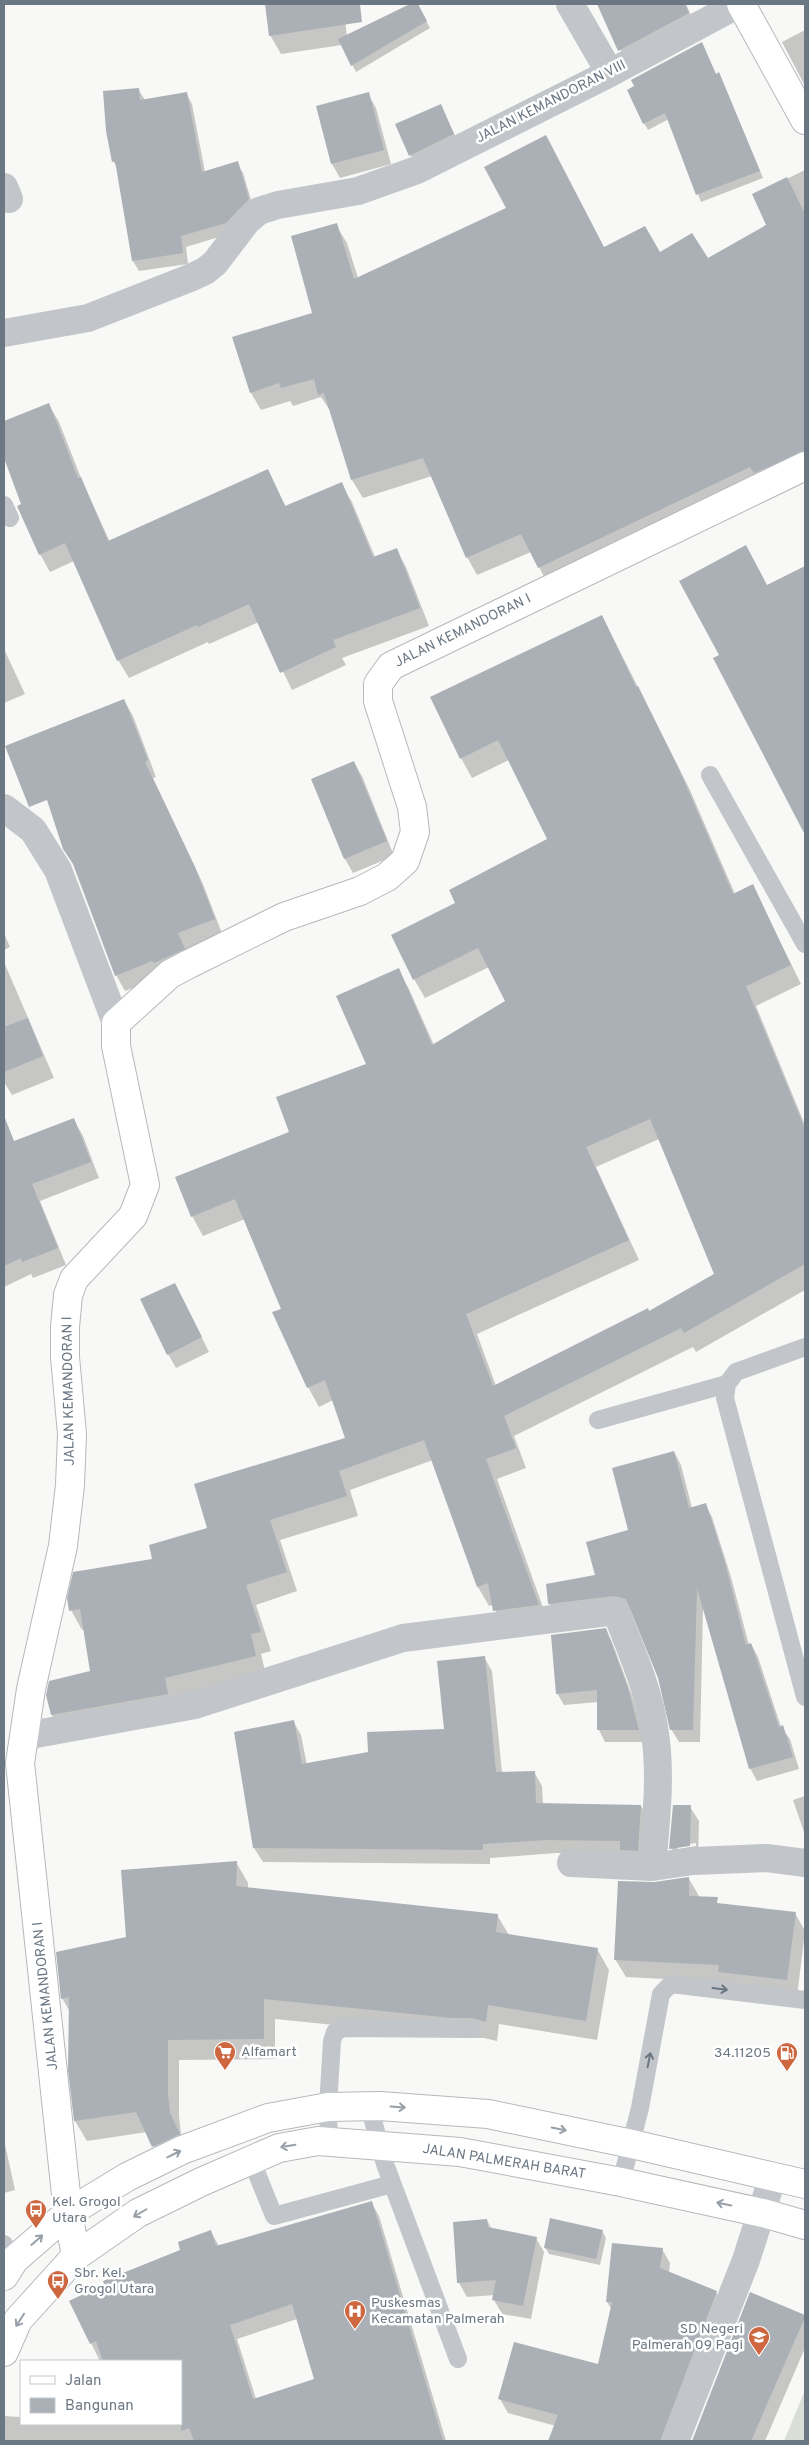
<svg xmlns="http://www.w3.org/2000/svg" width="809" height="2445" viewBox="0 0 809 2445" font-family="Overpass,sans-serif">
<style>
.garden{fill:#d9ded7}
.shadow{fill:#0003;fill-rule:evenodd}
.building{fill:#aab0b5;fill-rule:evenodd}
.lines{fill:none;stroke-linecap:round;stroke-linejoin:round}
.secondary-casing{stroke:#b5b9bd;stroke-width:30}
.lane{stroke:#c2c5c9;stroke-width:18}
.street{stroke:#c2c5c9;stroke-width:28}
.secondary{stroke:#fff;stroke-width:28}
.oneway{stroke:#6b7783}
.oneway2{stroke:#97a0a8}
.labels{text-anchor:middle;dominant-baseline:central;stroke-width:5;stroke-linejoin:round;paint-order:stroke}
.street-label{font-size:14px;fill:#6b7783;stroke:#fff}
.poi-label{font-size:14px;fill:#6b7783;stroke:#fff;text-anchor:start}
</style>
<rect width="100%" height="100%" fill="#f8f8f6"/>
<!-- garden -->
<path class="garden" d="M805,2390v51h-21z"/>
<!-- shadow -->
<path class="shadow" d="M266,4h77l4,32 65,-32h5l13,24 -74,44 -14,-27 -61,9 -11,-19z
M613,4h73l10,23 -69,37 -26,-55z
M805,30v56l-23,-44z
M716,75l6,5 41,98 -62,24 -32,-83 -21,11 -4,-7z
M138,89l7,11 41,-7 6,11 13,68 32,-9 6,10 11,37 -22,23 -46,14 2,17 -49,7 -6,-10 -15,-92 -5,-8z
M368,94l8,14 15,56 -51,14 -8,-14 -14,-57z
M441,106l20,42 -43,22 -22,-45z
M805,170v93l-61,34 61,-8v182l-256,115 -18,-34 -54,23 -10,-18 -35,-81 -69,22 -11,-18 -21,-68 -10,-15 -28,9 -3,-5 -29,9 -10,-17 63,-80 22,-88 11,18 11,35 247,-29 102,11 61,-34 -15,-31z
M49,405l10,17 24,61 27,59 158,-71 18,36 55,-23 11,18 23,55 21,-8 10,18 23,59 -87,32 4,7 -54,25 -33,-68 -50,22 -1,-2 -79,36 -11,-18 -44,-99 -24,11 -10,-18 -36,-100v-32z
M805,567v265l-91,-173 7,-3 46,-70z
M602,616l87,172 46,106 18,-8 48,98 -45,22 49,119v165l-109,62 -3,-5 -179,89 12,32 -29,11 52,145 -44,6 -12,-25 -4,1 -11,-19 -45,-127 -83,30 8,26 -78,24 17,51 -41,14 15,46 -10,3 5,21 -203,59 -11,-19 -5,-20 45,-23 -8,-43 -2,1 -11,-20 138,-81 138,-91 -14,-38 -14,7 -11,-20 -25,-78 -38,-90 -42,17 -11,-20 176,-151 30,-95 11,19 25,56 73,-44 -18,-34 -64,31 -11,-19 43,-76 92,-63 -40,-80 -37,18 -11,-20zM659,1139l56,136 -66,38 -153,73 -19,-52 162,-74 -43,-93z
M4,649l21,45 -21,9z
M124,700l9,16 23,61 -3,1 50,106 20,52 -37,13 7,16 -68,26 -9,-16z
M354,763l8,13 32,80 -41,17 -8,-14 -33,-79z
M4,933l6,14 -6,3z
M4,962l50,116 -42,17 -8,-13z
M74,1120l9,16 16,42 -59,23 26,64 -33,13 -2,-4 -27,13v-141z
M182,1298l27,54 -33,16 -8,-14z
M674,1452l7,13 11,43 13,-4 7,13 19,60 18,68 2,-1 7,13 23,70 9,12 9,30 -42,12 -7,-13 -47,-160 -3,134h-21l-8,-13 -12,-51 -27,-67 -10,-3 -66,8 -7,-13 48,-27 32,-45z
M605,1629l7,13 22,59 11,41h-40l-6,-12 -1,-28 -34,3 -7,-12z
M484,1657l8,14 10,102 32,-1 8,14 1,18 98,2 8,14 -4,44 -21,-9 -68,-2 -66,5v6l-227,-2 -9,-14 39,-127 8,14 6,30 63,-12 75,-23z
M805,1796v39l-12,-35z
M690,1807l9,14 -1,39 -19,2 -8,-14zM696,1843v3l-18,3v-3z
M236,1862l12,21v6l249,26 12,20 88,14 12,21 -12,70 -98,-16 -2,17 -13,-3h-21l-188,-19v40l-96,1v56l2,18 9,21 -25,12 -18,-35 -60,9 -12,-20 -5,-51v-58l-8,-14 66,-60z
M689,1879l10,17v6l96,11 10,18 -8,66 -68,-8 -5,-7 -98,-5 -11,-18 39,-75z
M4,2140l11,50 -11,3z
M371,2202l8,14 67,225h-442v-25l17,1v7h160v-63h-81l-30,-60 112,-50 29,-19 8,14zM297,2319l19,61 -60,19 -19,-60z
M487,2220l5,10 44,8 8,14 -13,67 -29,-5 -8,-14 1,-5 -28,2 -8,-14 -5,-60z
M602,2231l4,7 -6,27 -51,-11 -4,-7z
M662,2249l8,14 -1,10 47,19 8,14 -53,135h-121l6,-15 -48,-13 -8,-14 99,-33 13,-56 -5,-8z
M751,2294l54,23v31l-40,93h-72z"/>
<!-- building -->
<path class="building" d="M265,4h95l2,18 -93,14z
M410,4h8l9,17 -76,45 -13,-27z
M597,4h88l4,9 -71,38z
M702,42l14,32 3,-2 41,99 -64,24 -31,-82 -22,11 -16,-34 7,-4 -3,-6z
M139,88l1,12 47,-8 15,80 36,-11 11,38 -23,24 -45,13 2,17 -51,8 -17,-100 -3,1 -6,-31 -3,-40z
M369,92l15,58 -53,14 -15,-58z
M441,104l13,30 -45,22 -14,-32z
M546,135l58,112 41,-21 15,26 32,-19 16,25 58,-33 -14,-31 35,-17 18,37v237l-51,22 -4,-6 -212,101 -17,-34 -55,24 -43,-100 -72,22 -27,-87 -6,2 -4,-16 -33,9 -2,-5 -29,10 -18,-56 80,-24 -21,-77 46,-13 17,56 152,-71 -22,-41z
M49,403l29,75 3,-1 27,64 160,-72 17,37 57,-24 31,75 24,-9 23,60 -87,32 3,7 -56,26 -31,-69 -51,23 -1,-2 -80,36 -52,-118 -26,12 -22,-49 4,-2 -17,-46v-37z
M746,545l21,40 38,-19v269l-92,-177 6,-3 -40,-74z
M602,615l34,72 2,-1 40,81 55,127 20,-10 38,81 -45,21 59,143v135l-121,69 -3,-5 -177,88 12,32 -30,11 53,146 -46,6 -5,-28 -11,4 -53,-147 -85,31 8,25 -77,24 17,52 -41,13 15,47 -10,2 5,22 -91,22 3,16 -117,21 -5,-20 3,-14 41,-10 -10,-62 -11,2 -2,-13 6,-26 79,-13 -3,-14 58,-17 -13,-44 151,-46 -20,-58 -18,8 -35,-76 9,-3 -46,-110 -44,18 -16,-40 114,-45 -13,-35 90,-33 -30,-68 63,-28 33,77 73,-44 -27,-53 -65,32 -22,-45 64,-32 -6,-13 98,-51 -49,-99 -38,19 -30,-62zM650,1119l64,155 -65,37 -1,-3 -155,78 -27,-72 163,-74 -43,-93z
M124,699l24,61 -3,2 50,105 20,52 -37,14 7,16 -31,14 -2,-2 -37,15 -42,-112 -10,-15 -16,-49 -18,7 -24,-61z
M354,761l33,80 -43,18 -33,-80z
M28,1018l15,38 -39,16v-45z
M5,1118l9,23 60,-23 17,44 -59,22 26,64 -36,14 -1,-4 -17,8z
M175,1283l27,54 -35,18 -27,-56z
M674,1451l15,57 17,-5 19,60 21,82 5,-2 28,84 4,-2 10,32 -44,12 -52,-181 -4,142h-23l-12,-52 -32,-79 -12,-3 -66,8 -2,-20 49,-9 -9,-33 42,-12 -16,-62z
M606,1628l22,60 11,42h-42v-40l-41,4 -5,-59z
M485,1656l11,116 39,-1 1,32 105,2 -3,46 -18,-1v-9l-73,-1 -64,4v6l-230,-2 -19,-116 60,-12 8,44 66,-12 -1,-20 77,-3 -7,-68z
M673,1805h18l-1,41 -21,3z
M237,1861l-1,25 262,28 -2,18 102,16 -12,73 -98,-16 -2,17 -14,-4h-21l-187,-19v40l-96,1v54l2,19 10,21 -28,13 -16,-35 -62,9 -6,-51 1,-73 -8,2 -5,-47 70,-15 -5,-67z
M689,1877v19l29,1 -1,6 79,9 -9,68 -69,-8 1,-7 -105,-5 4,-79 36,1z
M372,2201l71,240h-249l-5,-13 -8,3v-70h-78l-7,-20 -6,3 -21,-43 35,-17 -1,-3 77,-31 -2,-8 33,-12 5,16zM292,2304l22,75 -61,20 -23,-74z
M550,2218l53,12 -7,29 -52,-11z
M487,2219l1,8 49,10 -14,69 -31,-6 4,-20 -39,3 -4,-61z
M612,2243l51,5 -3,20 57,23 -57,150h-112l10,-26 -60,-16 16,-57 84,22 14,-62h-6z
M750,2292l55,23v2l-54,124h-59z"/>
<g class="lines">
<!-- secondary casing -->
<g class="secondary-casing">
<path id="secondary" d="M741,4l64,116
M76,2256l-8,-43 -48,-450 11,-74 32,-143 7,-61 2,-51 -7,-77v-30l3,-32 6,-16 59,-63 12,-31 -29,-139v-23l54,-49 19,-10 95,-47 76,-26 27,-14 18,-16 10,-29 -3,-25 -34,-106v-17l13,-18 414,-200
M4,2276l10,-16 54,-47 59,-36 55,-27 86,-32 60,-11 52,-1 108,8 144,30 173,40
M4,2352l14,-32 58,-64 62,-43 63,-31 78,-34 39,-7 142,11 161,30 142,31 42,12"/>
</g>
<!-- lane -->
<path class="lane" d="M4,505l6,13
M710,775l95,169
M805,1347l-69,25 -9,12 -2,14 80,299
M598,1420l129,-36
M369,2106l16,58 73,195
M329,2142l-1,-35 4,-66 3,-9 9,-4 128,1
M251,2159l23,57 118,-32
M621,2182l19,-74 21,-114 10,-10 134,16
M4,2244l10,16"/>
<!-- street -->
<path class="street" d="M570,4l40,69
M4,187l5,12
M4,333l84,-15 102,-40 15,-7 10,-8 32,-42 12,-10 19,-6 80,-14 59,-21 193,-97 129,-69
M4,808l29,22 25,40 58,153
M25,1736l170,-31 208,-67 213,-27c14,38 32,76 38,116 8,46 2,94 -2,140
M571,1863l81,4 41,-6 74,-3 38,5
M675,2441l71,-181 27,-84"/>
<!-- secondary -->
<use href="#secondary" class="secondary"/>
</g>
<!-- one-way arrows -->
<defs><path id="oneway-shaft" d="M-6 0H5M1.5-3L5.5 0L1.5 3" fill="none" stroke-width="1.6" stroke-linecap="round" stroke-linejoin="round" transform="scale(1.25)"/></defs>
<g class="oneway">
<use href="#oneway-shaft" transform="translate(720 1989) rotate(7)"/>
<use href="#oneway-shaft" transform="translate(649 2060) rotate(-79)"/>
</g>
<g class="oneway2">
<use href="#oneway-shaft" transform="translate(398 2107) rotate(4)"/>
<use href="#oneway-shaft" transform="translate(559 2129) rotate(12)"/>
<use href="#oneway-shaft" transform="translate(288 2146) rotate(170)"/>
<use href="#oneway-shaft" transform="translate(174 2154) rotate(-26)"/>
<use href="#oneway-shaft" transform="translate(724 2204) rotate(-168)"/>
<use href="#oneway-shaft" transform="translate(140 2213) rotate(150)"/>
<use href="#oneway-shaft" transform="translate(37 2240) rotate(-41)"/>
<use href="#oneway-shaft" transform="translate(20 2320) rotate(123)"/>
</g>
<!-- icons -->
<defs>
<g id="supermarket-pin" transform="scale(1.125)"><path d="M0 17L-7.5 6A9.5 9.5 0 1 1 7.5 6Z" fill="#ce663f" stroke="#fff"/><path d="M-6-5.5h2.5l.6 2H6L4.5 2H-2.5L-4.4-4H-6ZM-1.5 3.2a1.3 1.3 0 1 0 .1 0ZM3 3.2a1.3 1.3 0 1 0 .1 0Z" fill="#fff"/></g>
<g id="fuel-pin" transform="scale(1.125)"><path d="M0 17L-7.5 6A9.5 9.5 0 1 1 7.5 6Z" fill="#ce663f" stroke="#fff"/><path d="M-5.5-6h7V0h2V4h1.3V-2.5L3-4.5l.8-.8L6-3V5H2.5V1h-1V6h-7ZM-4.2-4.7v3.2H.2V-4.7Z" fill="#fff"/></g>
<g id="bus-pin" transform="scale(1.125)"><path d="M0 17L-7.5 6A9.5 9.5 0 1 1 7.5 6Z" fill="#ce663f" stroke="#fff"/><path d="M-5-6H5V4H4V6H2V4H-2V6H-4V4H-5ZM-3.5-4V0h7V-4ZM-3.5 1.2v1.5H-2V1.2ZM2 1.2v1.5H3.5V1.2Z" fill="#fff"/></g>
<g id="hospital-pin" transform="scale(1.125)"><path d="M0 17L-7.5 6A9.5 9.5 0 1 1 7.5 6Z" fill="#ce663f" stroke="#fff"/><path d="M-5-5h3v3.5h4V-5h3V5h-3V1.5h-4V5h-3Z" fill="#fff"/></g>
<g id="school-pin" transform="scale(1.125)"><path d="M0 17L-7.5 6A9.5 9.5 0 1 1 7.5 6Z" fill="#ce663f" stroke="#fff"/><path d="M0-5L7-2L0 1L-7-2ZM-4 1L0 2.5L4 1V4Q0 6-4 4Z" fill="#fff"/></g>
</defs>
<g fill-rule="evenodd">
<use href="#supermarket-pin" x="225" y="2052"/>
<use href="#fuel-pin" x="787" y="2053"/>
<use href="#bus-pin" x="36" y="2210"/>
<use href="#bus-pin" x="58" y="2281"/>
<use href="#hospital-pin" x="355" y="2311"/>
<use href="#school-pin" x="759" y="2337"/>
</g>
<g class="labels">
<!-- street labels -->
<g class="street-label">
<text transform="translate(551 102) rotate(-27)">JALAN KEMANDORAN VIII</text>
<text transform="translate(463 631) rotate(-26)">JALAN KEMANDORAN I</text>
<text transform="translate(69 1391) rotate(-91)">JALAN KEMANDORAN I</text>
<text transform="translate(46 1996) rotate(-96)">JALAN KEMANDORAN I</text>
<text transform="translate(504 2162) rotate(9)">JALAN PALMERAH BARAT</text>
</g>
<!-- poi labels -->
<g class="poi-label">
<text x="241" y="2052">Alfamart</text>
<text x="771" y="2053" text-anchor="end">34.11205</text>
<text x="52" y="2202">Kel. Grogol<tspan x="52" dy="16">Utara</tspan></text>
<text x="74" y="2273">Sbr. Kel.<tspan x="74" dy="16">Grogol Utara</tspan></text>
<text x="371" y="2303">Puskesmas<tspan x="371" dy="16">Kecamatan Palmerah</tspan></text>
<text x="743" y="2329" text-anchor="end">SD Negeri<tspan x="743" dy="16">Palmerah 09 Pagi</tspan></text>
</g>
</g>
<!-- border -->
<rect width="809" height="2445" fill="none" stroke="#6b7783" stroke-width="10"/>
<!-- legend -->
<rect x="20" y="2360" width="162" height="65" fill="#ffffff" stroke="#c4c9cd"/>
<rect x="30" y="2376" width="25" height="8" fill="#ffffff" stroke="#c4c9cd"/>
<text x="65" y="2385" font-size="15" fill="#6b7783">Jalan</text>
<rect x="30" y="2398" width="25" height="15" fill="#aab0b5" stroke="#c4c9cd"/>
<text x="65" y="2410" font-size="15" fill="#6b7783">Bangunan</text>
</svg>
